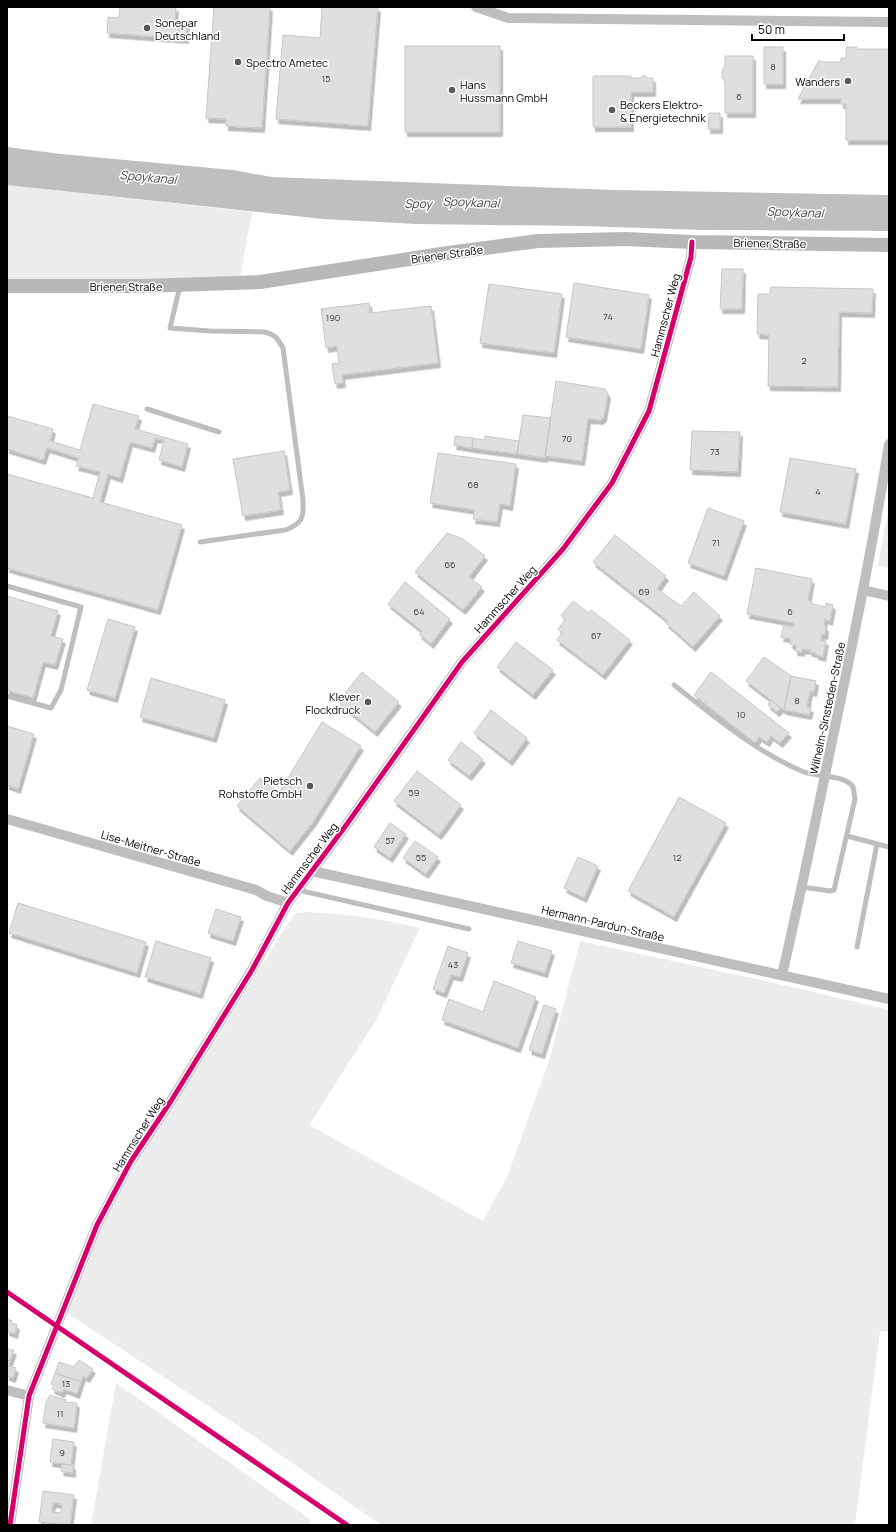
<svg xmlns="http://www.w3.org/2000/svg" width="896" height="1532" viewBox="0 0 896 1532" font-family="Manrope,sans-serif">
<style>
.green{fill:#ececec}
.water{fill:#bfbfbf}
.building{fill:#dfdfdf;stroke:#c7c7c7;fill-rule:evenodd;filter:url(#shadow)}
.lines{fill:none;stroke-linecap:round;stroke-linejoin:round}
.lane{stroke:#bebebe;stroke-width:5}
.street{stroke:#bebebe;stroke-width:10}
.secondary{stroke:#b8b8b8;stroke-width:14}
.cycleway-casing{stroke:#fff;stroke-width:8}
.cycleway{stroke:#d6006c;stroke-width:5}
.poi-dot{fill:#595959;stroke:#fff;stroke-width:1.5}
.labels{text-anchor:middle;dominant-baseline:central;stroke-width:3;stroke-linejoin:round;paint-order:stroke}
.number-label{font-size:9px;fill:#383838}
.poi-label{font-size:11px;fill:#000;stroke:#fff;text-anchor:start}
.street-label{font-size:11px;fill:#000;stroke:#fff}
.water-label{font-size:12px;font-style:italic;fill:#444;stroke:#fff}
</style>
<defs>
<filter id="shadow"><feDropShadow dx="2.5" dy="4.5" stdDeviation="0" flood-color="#0004"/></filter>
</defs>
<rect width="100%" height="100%" fill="#fff"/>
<!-- green -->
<path class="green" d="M7,185l245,27 -12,65 -72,4 -161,-2z
M889,506v62l-11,-2z
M308,912c38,2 75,7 112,16l-44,92 -67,105 174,96 24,-44 43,-119 30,-117 195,42 114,27v322l-9,-1 -25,194h-474l-126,-88 -188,-124 10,-27 8,-14 11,-35 48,-89 51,-75 92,-148 9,-12z
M116,1383l195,137 -2,5h-218z"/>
<!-- water -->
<path class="water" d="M7,147l54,7 172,16 39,7 343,13 274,5v36l-186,-1 -121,-4 -166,-2 -93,-5 -316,-34z"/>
<!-- building -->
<path class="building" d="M120,7h56l-1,15 12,1 -1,16 -79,-6 1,-16 11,1z
M214,7h56l-8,121 -36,-2v-7l-20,-1z
M322,7h56l-10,119 -92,-7 7,-84 37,3z
M405,46h95v86h-95z
M764,47h19v37h-19z
M847,47h10v2h32v91h-43v-36h-5v-5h-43l21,-39 4,2h18v-4h5v-9z
M725,56h28v57h-28v-33l-3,-2 1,-10 2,-2z
M644,75l4,3h5v14h-22v35h-38v-51h38v2h10z
M709,113h11v16h-12z
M722,269h21l-1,40h-22z
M574,283l75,12 -8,54 -75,-12z
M489,284l73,10 -8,59 -74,-10z
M771,287l102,2 -1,24 -33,-1 -1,75 -70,-1 1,-51 -12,-1 1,-40h12z
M369,303l1,10 61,-7 7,57 -96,12 1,8 -8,1 -3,-20 7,-1 -2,-17 -11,2 -5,-39z
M556,381l49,8 3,5 -4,23 -3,3 -13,-1 -6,42 -37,-5z
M93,404l46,12 -4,13 53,15 -6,23 -23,-7 5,-20 -9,-2 -3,10 -22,-6 -10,36 -12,-4 -8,28 82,23 -24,85 -151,-42v-94l86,24 7,-26 -24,-6 3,-8 -32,-10 -4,12 -36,-11v-33l46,13 -3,12 30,9z
M523,415l28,3 -6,40 -28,-4z
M692,431l48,1 -2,40 -48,-2z
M455,436l18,2 -1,10 -18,-3z
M485,436l34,5 -2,13 -45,-6 1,-10 12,2z
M284,451l6,39 -12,2 3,18 -38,6 -10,-57z
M438,453l78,11 -6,42 -10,-2 -3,18 -24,-3 2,-9 -45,-7z
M790,458l66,11 -10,55 -66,-12z
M708,508l36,13 -20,55 -36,-13z
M447,533l16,6 22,17 -16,21 13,10 -19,23 -48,-38z
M615,535l51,41 -9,13 24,17 13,-14 26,24 -27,31 -27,-24 2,-2 -75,-59z
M756,568l56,11 -4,21 4,1v3l14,3v-4l7,2 -3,16 -5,-2 -1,7 2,1 -1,8 -3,-1 -1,6 5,1 -3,16 -7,-2v-2l-6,-1v-2l-8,-1v3l-7,-1 1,-5 -6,-2 1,-5 -10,-2 3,-12 9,2 1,-4 -47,-9z
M405,582l45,37 -19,25 -12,-10 3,-3 -34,-27z
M7,596l51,15 -7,25 12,3 -8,26 -12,-3 -10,36 -26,-8z
M573,601l16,12 2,-3 39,30 -27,35 -46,-35 5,-7 -4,-4 8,-10 -5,-3z
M108,619l27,8 -20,71 -28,-8z
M516,642l37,28 -20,25 -36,-28z
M764,657l27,19 -7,34 -38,-29z
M362,672l37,30 -24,30 -37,-30z
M711,672l78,61 -9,10 -9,-7 -4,6 -8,-5 -4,6 -61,-48z
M791,676l25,5 -2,11 -4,-1 -3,16 4,1 -2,7 -25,-5z
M151,678l74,22 -11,38 -74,-21z
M771,700l10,8 -4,4 -9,-7z
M491,710l36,28 -17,23 -36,-28z
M322,722l39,24 -48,76 -23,29 -53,-45 23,-28 19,15z
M7,726l27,8 -16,55 -11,-4z
M461,742l22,17 -14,17 -21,-16z
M417,771l44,34 -22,30 -45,-34z
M679,797l47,26 -52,94 -46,-26z
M390,823l16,11 -16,24 -16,-11z
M415,841l23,16 -12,17 -23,-16z
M578,857l20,9 -14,32 -20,-10z
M18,903l128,39 -9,31 -128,-40z
M216,909l25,8 -8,24 -25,-8z
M156,941l55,17 -11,36 -55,-17z
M518,941l34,10 -7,22 -34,-10z
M448,946l20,7 -8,24 -9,-2 -7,18 -11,-4z
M494,981l42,16 -18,51 -76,-28 7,-21 34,13z
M544,1005l12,4 -14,45 -13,-4z
M7,1319l5,2 -1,2 6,2 -2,9 -8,-3z
M7,1349l7,1 -4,11 -3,-1z
M7,1360l3,1 -1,5 7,2 -3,10 -6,-2z
M79,1360l14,9 -6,9 -4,-2 -2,6 -26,-9 4,-11 15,5z
M55,1373l26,9 -4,12 -13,-5 -2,4 -10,-4 2,-4 -3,-1z
M50,1395l16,5 -1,2 12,1 -3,25 -31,-5 3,-21z
M53,1439l21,3 -3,23 -21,-3z
M62,1464l11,1v8l-12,-2z
M43,1491l31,4 -4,30 -31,-3zM53,1503l9,1 -1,9 -9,-1z"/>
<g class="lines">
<!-- lane -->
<path class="lane" d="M180,286l-10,42 40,3 54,1c11,2 14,7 19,16l20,152c1,18 -1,24 -18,30l-85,12
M147,409l72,23
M7,586l74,21 -20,83 -10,18 -44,-12
M674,685c41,32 82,67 130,87 13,5 42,3 49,15 1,3 1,8 2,12l-21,91 -4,1 -28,-4
M847,836l42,11
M298,890l171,39
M857,947l20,-103"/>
<!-- street -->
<path class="street" d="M476,7l32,11 381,4
M863,590l26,6
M7,819l249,71 11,6 21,7
M312,871l577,128
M782,975c18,-77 34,-156 50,-234 21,-98 41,-197 57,-297
M7,1390l22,6
M10,1525l19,-129 68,-171 34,-64 40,-60 81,-131 36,-67 59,-79 115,-162 101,-113 49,-66 37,-72 42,-154 1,-15"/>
<!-- secondary -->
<path class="secondary" d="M7,286h136l117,-4 188,-29 90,-12 87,-2 67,3 197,3"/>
<!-- cycleway casing -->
<g class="cycleway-casing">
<path id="cycleway" d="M7,1292l340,233
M10,1525l19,-129 68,-171 34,-64 40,-60 81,-131 36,-67 59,-79 115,-162 101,-113 49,-66 37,-72 42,-154 1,-15"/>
</g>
<!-- cycleway -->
<use href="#cycleway" class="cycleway"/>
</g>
<!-- markers -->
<g class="poi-dot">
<circle cx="147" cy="28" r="4"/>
<circle cx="238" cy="62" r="4"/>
<circle cx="848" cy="81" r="4"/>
<circle cx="452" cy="90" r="4"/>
<circle cx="612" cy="110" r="4"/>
<circle cx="368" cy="702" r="4"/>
<circle cx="310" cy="786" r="4"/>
</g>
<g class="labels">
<!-- number labels -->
<g class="number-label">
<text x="773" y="66">8</text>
<text x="326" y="78">15</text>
<text x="739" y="96">6</text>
<text x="608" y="316">74</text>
<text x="333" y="317">190</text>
<text x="804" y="360">2</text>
<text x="567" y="438">70</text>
<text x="715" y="451">73</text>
<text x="473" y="484">68</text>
<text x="818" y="491">4</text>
<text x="716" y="542">71</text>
<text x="450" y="564">66</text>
<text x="644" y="591">69</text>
<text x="419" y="611">64</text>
<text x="790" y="611">6</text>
<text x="596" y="635">67</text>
<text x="797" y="700">8</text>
<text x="741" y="714">10</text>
<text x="414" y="792">59</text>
<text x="390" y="840">57</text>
<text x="421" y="857">55</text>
<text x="677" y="857">12</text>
<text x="453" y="964">43</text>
<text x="66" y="1383">13</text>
<text x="60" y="1413">11</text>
<text x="62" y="1452">9</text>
</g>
<!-- poi labels -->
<g class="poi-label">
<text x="155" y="22">Sonepar<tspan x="155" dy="13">Deutschland</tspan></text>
<text x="246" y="62">Spectro Ametec</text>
<text x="840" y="81" text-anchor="end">Wanders</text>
<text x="460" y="84">Hans<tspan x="460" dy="13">Hussmann GmbH</tspan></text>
<text x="620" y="104">Beckers Elektro-<tspan x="620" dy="13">&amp; Energietechnik</tspan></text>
<text x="360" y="696" text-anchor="end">Klever<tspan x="360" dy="13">Flockdruck</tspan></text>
<text x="302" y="780" text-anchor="end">Pietsch<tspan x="302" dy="13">Rohstoffe GmbH</tspan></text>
</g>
<!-- street labels -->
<g class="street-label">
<text transform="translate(770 243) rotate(1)">Briener Straße</text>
<text transform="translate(447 254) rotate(-8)">Briener Straße</text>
<text x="126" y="286">Briener Straße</text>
<text transform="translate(665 315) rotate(-75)">Hammscher Weg</text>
<text transform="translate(505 599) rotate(-48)">Hammscher Weg</text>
<text transform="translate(827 708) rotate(-78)">Wilhelm-Sinsteden-Straße</text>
<text transform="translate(151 848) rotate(16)">Lise-Meitner-Straße</text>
<text transform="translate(309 858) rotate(-53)">Hammscher Weg</text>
<text transform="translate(603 923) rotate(13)">Hermann-Pardun-Straße</text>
<text transform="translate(138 1134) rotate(-58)">Hammscher Weg</text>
</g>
<!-- water labels -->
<g class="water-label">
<text transform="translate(148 177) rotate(5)">Spoykanal</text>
<text transform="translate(471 202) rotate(2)">Spoykanal</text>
<text x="418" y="203">Spoy</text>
<text transform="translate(795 212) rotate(2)">Spoykanal</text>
</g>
</g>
<!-- border -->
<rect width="896" height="1532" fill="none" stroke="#000000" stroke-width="16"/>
<!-- scale -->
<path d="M752 34v6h92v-6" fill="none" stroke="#000000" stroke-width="2"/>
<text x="758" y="34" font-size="12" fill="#000000" stroke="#ffffff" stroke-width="3" paint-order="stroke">50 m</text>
</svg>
